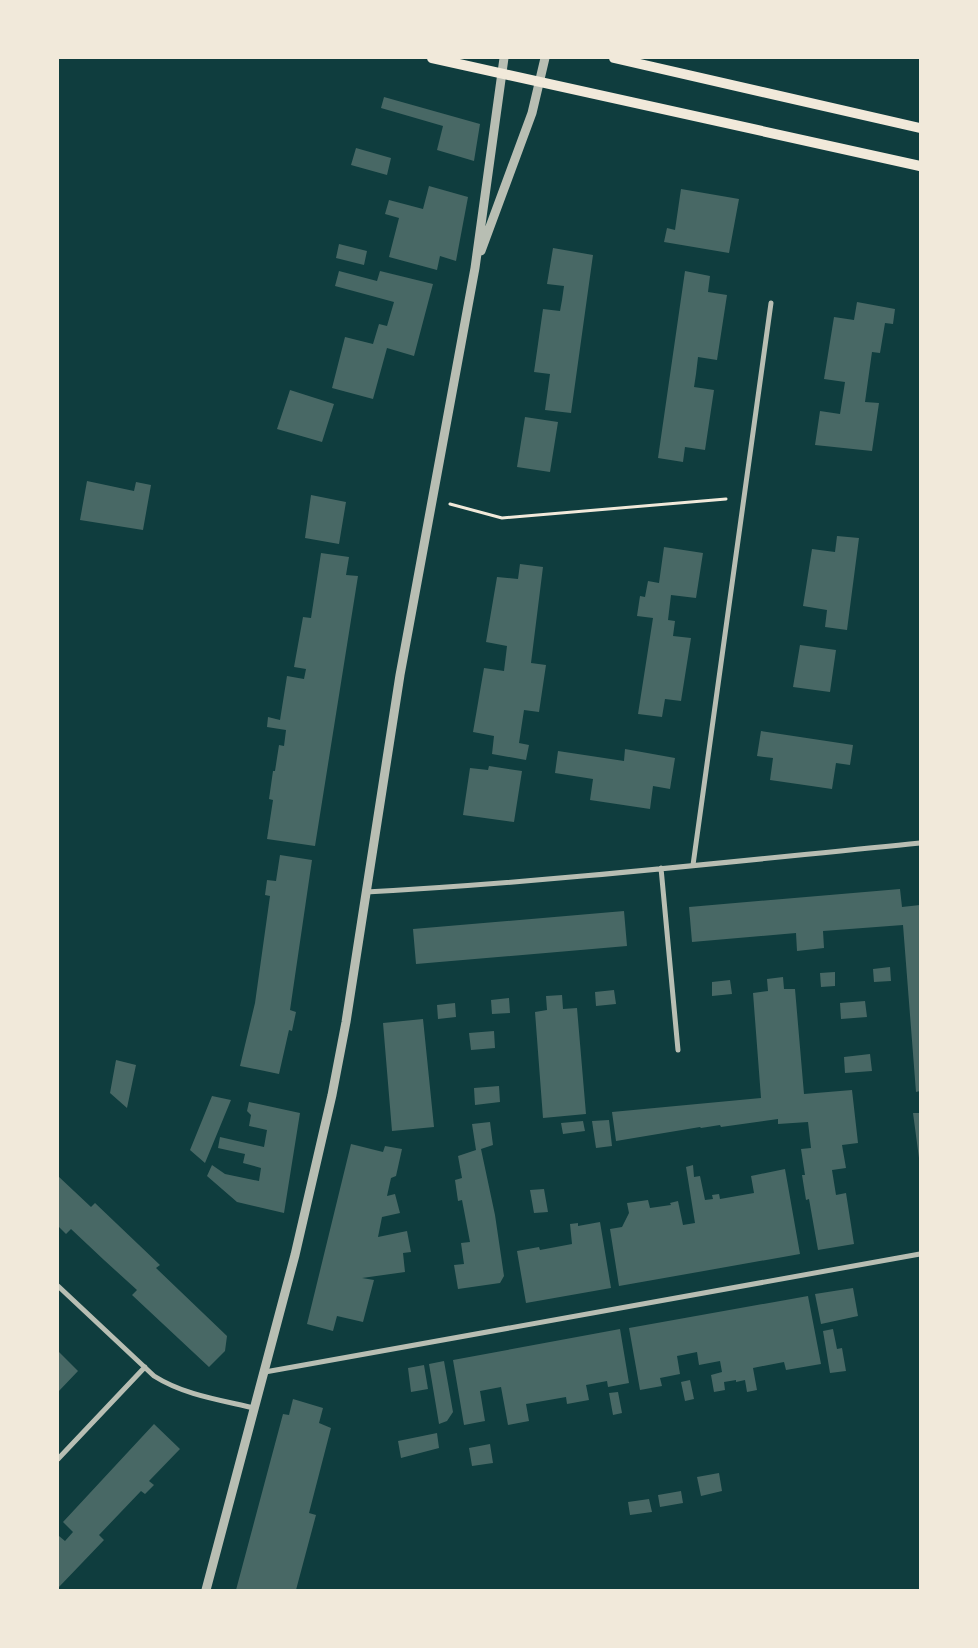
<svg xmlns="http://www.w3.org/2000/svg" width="978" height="1648" viewBox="0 0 978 1648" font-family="Overpass,sans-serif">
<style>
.building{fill:#486865}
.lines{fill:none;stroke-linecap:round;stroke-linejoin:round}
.path{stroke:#f1e9da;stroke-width:3}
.minor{stroke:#b8beb3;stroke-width:5}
.tertiary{stroke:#b8beb3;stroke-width:9}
.secondary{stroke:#f1e9da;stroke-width:10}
</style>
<rect width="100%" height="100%" fill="#0f3d3e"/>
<!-- building -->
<path class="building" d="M384,97l96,27 -6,37 -37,-11 6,-24 -62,-18z
M356,148l35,10 -4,17 -36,-10z
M429,186l39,11 -12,64 -16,-5 -3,14 -48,-13 10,-39 -14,-4 4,-14 34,9z
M681,189l58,10 -10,54 -65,-11 3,-14 8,2z
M339,244l28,7 -3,14 -28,-7z
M553,248l40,7 -22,158 -26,-3 5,-36 -16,-2 9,-63 17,2 2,-11 2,-14 -17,-2z
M339,271l38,10 3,-10 53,13 -19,72 -27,-8 -14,51 -41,-11 13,-51 28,7 6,-20 8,2 7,-24 -59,-16z
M685,271l25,5 -2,16 19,3 -10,65 -19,-3 -2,17 -2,13 20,3 -9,60 -20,-3 -2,15 -25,-4z
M857,302l38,7 -2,15 -8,-1 -5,30 -8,-1 -7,50 14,1 -7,48 -57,-6 5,-34 20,3 5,-32 -21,-3 10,-62 20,3z
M290,390l44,14 -12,38 -45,-13z
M525,417l33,5 -8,50 -33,-5z
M87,481l47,10 2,-9 15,3 -8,45 -63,-10z
M311,495l35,7 -7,42 -34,-6z
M837,536l22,2 -12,92 -22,-3 2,-17 -24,-4 9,-57 23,3z
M664,547l39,6 -7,45 -25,-3 -3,25 7,1 -2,15 18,2 -10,63 -16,-2 -3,18 -24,-3 15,-96 -16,-2 3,-20 5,1 3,-16 11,2z
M321,553l28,4 -3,18 12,1 -43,270 -48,-7 6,-39 -4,-1 4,-28h2l4,-26 5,1 2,-16 -19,-3 1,-10 12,3 7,-44 17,3 2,-10 -12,-2 9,-50 8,1z
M520,564l23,3 -12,96 15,2 -7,47 -15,-2 -5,33 10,2 -3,15 -34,-6 2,-18 -21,-4 11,-64 20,3 3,-25 -21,-4 11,-65 21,2z
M800,645l36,5 -6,42 -37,-5z
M761,731l92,14 -3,20 -14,-2 -4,26 -62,-9 3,-22 -16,-2z
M625,749l50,9 -5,31 -17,-3 -3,23 -60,-9 3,-21 -38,-6 3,-22 66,10z
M489,766l33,5 -8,51 -51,-7 7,-47 18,2z
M280,855l32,5 -22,150 6,2 -4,19 -3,-1 -10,44 -39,-8 15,-63 15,-107 -5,-1 2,-15 9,1z
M900,889l2,18 18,-2v186l-4,1 -13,-167 -80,6 1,17 -27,3 -1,-18 -104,9 -3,-35z
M624,911l3,35 -211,18 -3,-35z
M890,967l1,14 -17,1 -1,-13z
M835,972v14l-14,1 -1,-14z
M783,977l1,12h11l9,105 48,-4 6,53 -16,2 4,23 -14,2 4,25 10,-2 8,51 -36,6 -9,-51 -3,1 -4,-25h3l-4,-26 10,-1 -3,-26 -30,2v-5l-57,8 -1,-2 -19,3 -1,-1 -84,14 -4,-29 149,-14 -8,-105 15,-2 -1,-12z
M730,980l2,14 -20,2v-14z
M614,990l2,14 -20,2 -1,-14z
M562,995l1,14 14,-1 9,106 -43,4 -8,-106 12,-2 -1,-14z
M509,998l1,15 -18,1 -1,-14z
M865,1001l2,16 -26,2 -1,-16z
M455,1003l1,14 -18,2 -1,-14z
M423,1019l11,108 -42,4 -9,-108z
M494,1031l1,17 -24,2 -2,-17z
M870,1054l2,17 -27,2 -1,-16z
M116,1060l20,5 -9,43 -17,-15z
M499,1086l1,16 -25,3 -1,-17z
M212,1096l19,4 -26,63 -15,-13z
M249,1102l51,11 -16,100 -47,-11 -30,-26 5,-11 13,9 34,7 2,-13 -18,-5 2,-9 -27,-6 2,-11 44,10 3,-17 -18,-4 2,-11 -4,-4z
M913,1113h7v44l-1,1z
M609,1120l3,26 -16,2 -4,-27z
M583,1121l2,10 -22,3 -2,-11z
M490,1122l3,23 -12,4 14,66 9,61 -4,7 -42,6 -4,-24 10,-1 -3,-21 9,-1 -8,-42 -4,1 -3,-21 7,-2 -4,-22 18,-6 -4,-26z
M351,1144l32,8 2,-6 17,3 -6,27 -5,2 -4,18 8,-2 5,19 -18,4 -4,20 29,-6 4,21 -8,1 2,19 -43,6 12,2 -11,42 -26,-6 -4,15 -26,-7z
M693,1165l1,12 6,-1 5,24 8,-1 -1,-4 7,-1 1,5 34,-6 -3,-17 34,-7 15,85 -181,32 -9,-57 12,-2 7,-14 -2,-10 21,-3 2,8 21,-3 -1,-2 8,-2 5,24 12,-2 -9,-56z
M58,1176l33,31 4,-4 65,62 -4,3 71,68 -2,15 -16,16 -77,-72 5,-5 -33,-30 -33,-31 -5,5 -8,-8z
M544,1189l4,23 -14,1 -4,-23z
M600,1222l11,66 -85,15 -9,-52 22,-4 1,3 32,-6 -2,-20 8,-1v3z
M853,1288l5,28 -37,8 -6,-30z
M808,1296l13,68 -35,6 -2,-8 -31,6 4,22 -10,2 -2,-12 -9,2v-2l-12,2 1,8 -11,2 -3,-17 11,-3 -2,-11 -21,4 -2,-13 -20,4 3,18 -20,4 2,8 -22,4 -11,-62z
M620,1329l9,54 -21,4 -1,-6 -21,4 3,15 -22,4 -1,-7 -40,7 3,17 -21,4 -7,-38 -21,4 5,30 -21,4 -11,-65z
M833,1329l4,20 5,-1 4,23 -16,2 -7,-42z
M58,1351l20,20 -20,21z
M444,1361l9,51 -6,9 -8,3 -10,-60z
M424,1365l4,24 -17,3 -3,-24z
M690,1380l4,19 -9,2 -4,-19z
M618,1392l4,21 -9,2 -4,-22z
M293,1399l30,9 -4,15 12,5 -22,85 7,2 -20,75h-60l47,-176 6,1z
M154,1424l26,25 -31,32 5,4 -9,9 -4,-3 -42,44 5,5 -46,48v-50l1,-2 6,5 8,-9 -10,-10z
M437,1433l2,15 -38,10 -3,-17z
M490,1444l3,19 -21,3 -3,-18z
M719,1473l3,18 -21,5 -4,-19z
M681,1491l2,12 -23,4 -2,-12z
M649,1499l3,13 -22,3 -2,-13z"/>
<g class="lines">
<!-- path -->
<path class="path" d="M450,504l52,14 224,-19"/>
<!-- minor -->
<path class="minor" d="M693,865l78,-562
M661,868l17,182
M366,892c185,-10 370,-31 554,-49
M58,1286l96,90c30,19 66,24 100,32
M265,1372l655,-118
M58,1459l87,-92"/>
<!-- tertiary -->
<path class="tertiary" d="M481,251l51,-138 13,-55
M206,1590l89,-335 37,-160 14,-73 54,-347 75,-407 29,-210"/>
<!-- secondary -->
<path class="secondary" d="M432,58l488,108
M614,58l306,70"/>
</g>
<!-- border -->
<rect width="978" height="1648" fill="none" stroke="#f1e9da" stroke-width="118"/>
</svg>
